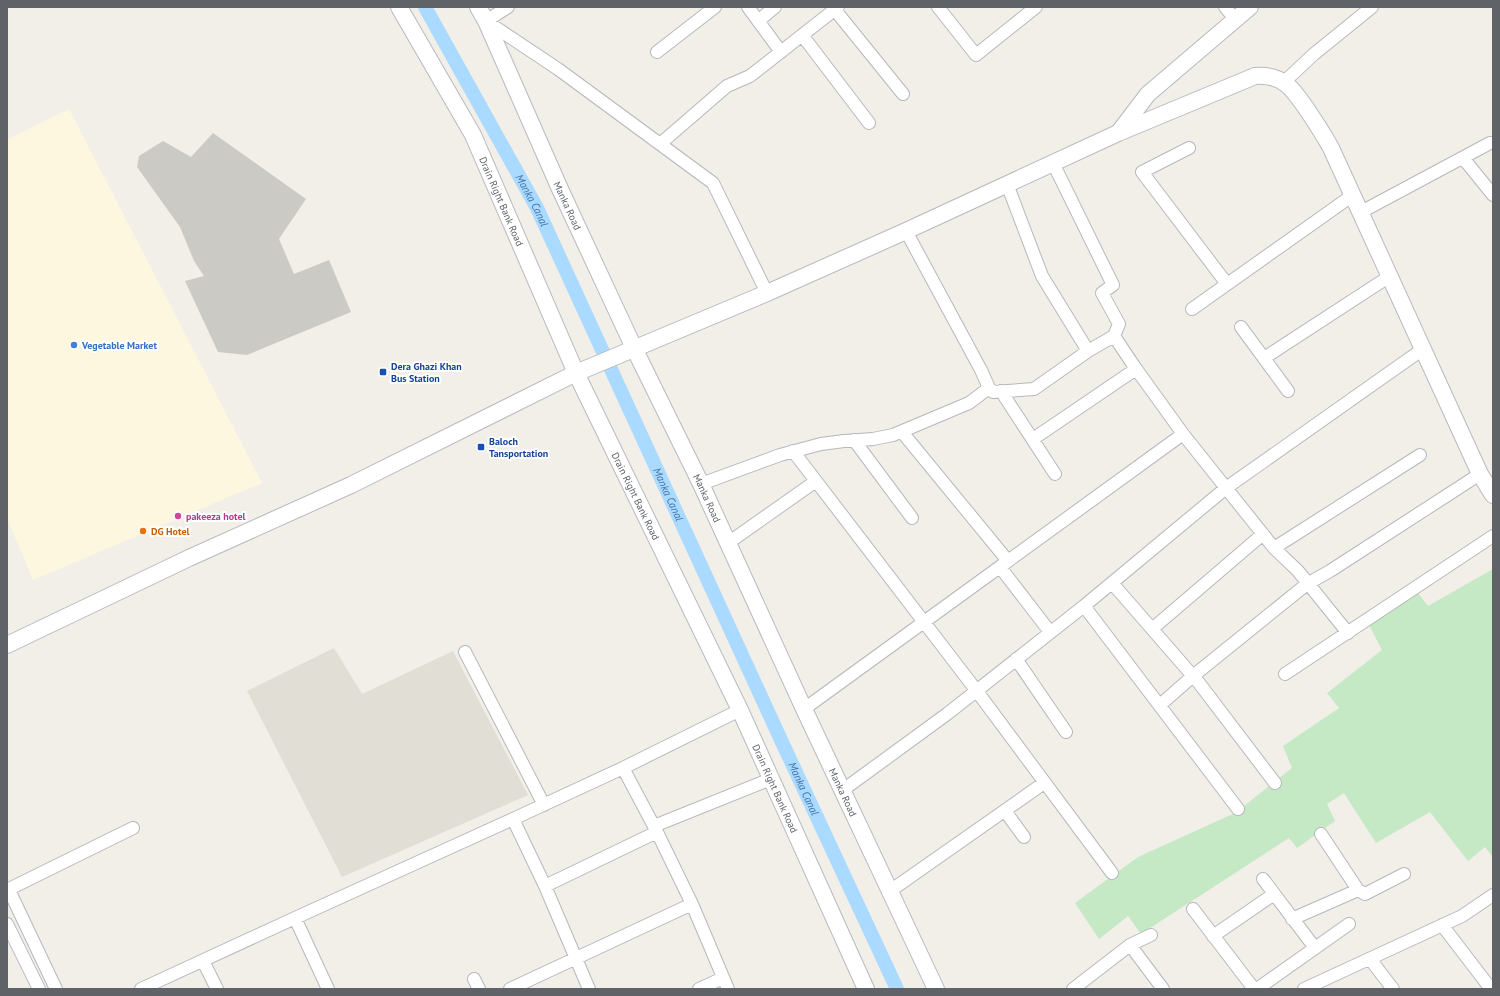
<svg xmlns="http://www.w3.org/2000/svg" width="1500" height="996" viewBox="0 0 1500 996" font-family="'PT Sans',sans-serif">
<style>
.commercial{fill:#fef7e0}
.education{fill:#e1ded6}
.green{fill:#c5e8c5}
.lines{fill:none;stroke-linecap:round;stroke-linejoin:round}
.canal{stroke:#aadaff;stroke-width:14}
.building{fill:#cccac5}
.street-casing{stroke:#b5b8bc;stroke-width:14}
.secondary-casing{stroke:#b6babf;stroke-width:18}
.street{stroke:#fff;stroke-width:12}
.secondary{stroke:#fff;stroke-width:16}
.shop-dot{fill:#3f7fe0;stroke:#fff;stroke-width:1.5}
.transit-dot{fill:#1a4fb4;stroke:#fff;stroke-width:1.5}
.hotel-dot{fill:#d1479c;stroke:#fff;stroke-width:1.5}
.food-dot{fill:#e8710a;stroke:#fff;stroke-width:1.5}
.labels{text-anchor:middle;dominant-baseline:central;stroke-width:4;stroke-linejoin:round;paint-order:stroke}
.street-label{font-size:10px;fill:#5f6368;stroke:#fff}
.shop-label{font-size:10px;font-weight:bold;fill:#366cbe;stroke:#fff;text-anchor:start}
.transit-label{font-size:10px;font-weight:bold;fill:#164399;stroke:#fff;text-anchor:start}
.hotel-label{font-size:10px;font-weight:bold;fill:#b23c85;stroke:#fff;text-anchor:start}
.food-label{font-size:10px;font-weight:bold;fill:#c56008;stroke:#fff;text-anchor:start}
.water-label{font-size:11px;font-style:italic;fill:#4174aa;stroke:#fff}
</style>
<rect width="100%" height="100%" fill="#f1efe8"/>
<!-- commercial -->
<path class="commercial" d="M69,109l193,374 -229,97 -26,-62v-378z"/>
<!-- education -->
<path class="education" d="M334,648l28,46 91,-43 75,144 -186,82 -95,-186z"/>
<!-- green -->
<path class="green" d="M1493,569v288l-8,-10 -17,14 -38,-49 -54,31 -32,-50 -17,11 8,17 -38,27 -8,-10 -148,96 -13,-18 -29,23 -24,-36 63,-46 97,-44 57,-45 -9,-22 56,-38 -12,-15 55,-43 -13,-25 45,-37 14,18z"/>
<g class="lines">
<!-- canal -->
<path class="canal" id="s1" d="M425,7l112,201 244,532 116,249"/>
</g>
<!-- building -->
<path class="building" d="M213,133l93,66 -27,40 15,35 35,-14 22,52 -104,43 -29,-3 -33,-71 19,-5 -10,-15 -14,-34 -43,-60 2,-11 24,-15 28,16z"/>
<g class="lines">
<!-- street casing -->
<g class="street-casing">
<path id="street" d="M508,7l-22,14 72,48 155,114 54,110
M748,7l33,45
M938,7l38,48 60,-48
M1225,7l10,12
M835,10l68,84
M758,21l17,-14
M802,35l67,88
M657,52l58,-45
M1284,82l30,-28 58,-47
M660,144l67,-58 23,-10 88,-69
M1189,148l-47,24 85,112
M1463,158l30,37
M1007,184l35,92 46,75
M1361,212l129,-69h3
M906,231l75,139 8,18 4,4 41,-3 54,-38 26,-15 5,-12 -17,-31 11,-8 -60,-122
M1192,309l161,-114
M1241,327l47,64
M1114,336l20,30 49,68 43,54 48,60 24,23 50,62
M1264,358l126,-82
M1001,391l54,83
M902,432l106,129
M1033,439l103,-70
M854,440l58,78
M793,451l183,239 136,183
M701,484l79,-29 41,-11 23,-3 29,-2 20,-4 76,-32 20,-15
M728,543l88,-62
M1274,548l146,-93
M1000,567l50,65
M1112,583l87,100 76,100
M1084,606l154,203
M1152,629l111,-95
M465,652l79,153
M1016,659l50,73
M1285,674l208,-138
M1160,705l33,-29 114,-92 23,-13 150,-97
M804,709c127,-91 252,-184 379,-275
M623,768l34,64 35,72 36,85
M843,790l104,-76 137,-108 142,-118 197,-139
M1005,811l19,26
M513,819l32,67 44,103
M654,826l117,-47
M1321,834l37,56
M1263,879l52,69
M545,886l112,-54
M9,889l124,-61
M9,890l47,99
M890,891l154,-108
M1193,909l61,80
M295,918l33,71
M1292,919l66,-29 7,4 39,-20
M7,924l32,65
M1442,925l49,64
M1213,936l61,-42
M1130,945l33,44
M1370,959l23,30
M203,961l14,28
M474,979l5,10
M141,989l154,-71 218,-99 110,-51 117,-58
M510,989l182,-85
M699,989l24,-11
M1073,989l57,-44 21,-10
M1257,989l92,-65
M1304,989l158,-73 31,-21"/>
</g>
<!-- secondary casing -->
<g class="secondary-casing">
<g id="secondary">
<path id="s2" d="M399,7l74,128 103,238 164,337 126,279"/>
<path id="s3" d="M478,7l8,14 74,168 74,159 67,136 103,225 132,280"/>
<path d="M1119,132l29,-38 102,-87"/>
<path d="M7,645l182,-87 162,-73 225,-112 191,-80 139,-62 212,-98 137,-57c29,-2 38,13 53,35 8,12 16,24 23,37l149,326 13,21"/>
</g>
</g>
<!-- street -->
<use href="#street" class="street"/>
<!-- secondary -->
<use href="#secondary" class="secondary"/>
</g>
<!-- markers -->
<circle class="shop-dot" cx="74" cy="345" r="4"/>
<g class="transit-dot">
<rect x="379" y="368" width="8" height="8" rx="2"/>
<rect x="477" y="443" width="8" height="8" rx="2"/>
</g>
<circle class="hotel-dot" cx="178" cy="516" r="4"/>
<circle class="food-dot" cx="143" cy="531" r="4"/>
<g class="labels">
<!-- street labels -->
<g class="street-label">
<text stroke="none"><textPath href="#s2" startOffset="220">Drain Right Bank Road</textPath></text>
<text stroke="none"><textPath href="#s3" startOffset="218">Manka Road</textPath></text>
<text stroke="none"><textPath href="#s2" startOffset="544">Drain Right Bank Road</textPath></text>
<text stroke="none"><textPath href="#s3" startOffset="542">Manka Road</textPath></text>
<text stroke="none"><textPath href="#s2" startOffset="868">Drain Right Bank Road</textPath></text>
<text stroke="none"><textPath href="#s3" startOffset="866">Manka Road</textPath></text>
</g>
<!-- shop labels -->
<g class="shop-label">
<text x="82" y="345">Vegetable Market</text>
</g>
<!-- transit labels -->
<g class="transit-label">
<text x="391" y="366">Dera Ghazi Khan<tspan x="391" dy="12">Bus Station</tspan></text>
<text x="489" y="441">Baloch<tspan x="489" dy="12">Tansportation</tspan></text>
</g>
<!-- hotel labels -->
<g class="hotel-label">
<text x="186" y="516">pakeeza hotel</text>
</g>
<!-- food labels -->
<g class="food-label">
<text x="151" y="531">DG Hotel</text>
</g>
<!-- water labels -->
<g class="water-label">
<text stroke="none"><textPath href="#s1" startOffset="221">Manka Canal</textPath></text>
<text stroke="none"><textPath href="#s1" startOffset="545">Manka Canal</textPath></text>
<text stroke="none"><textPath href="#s1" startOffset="869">Manka Canal</textPath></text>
</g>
</g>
<!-- border -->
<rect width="1500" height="996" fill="none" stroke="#5f6368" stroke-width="16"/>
</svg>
